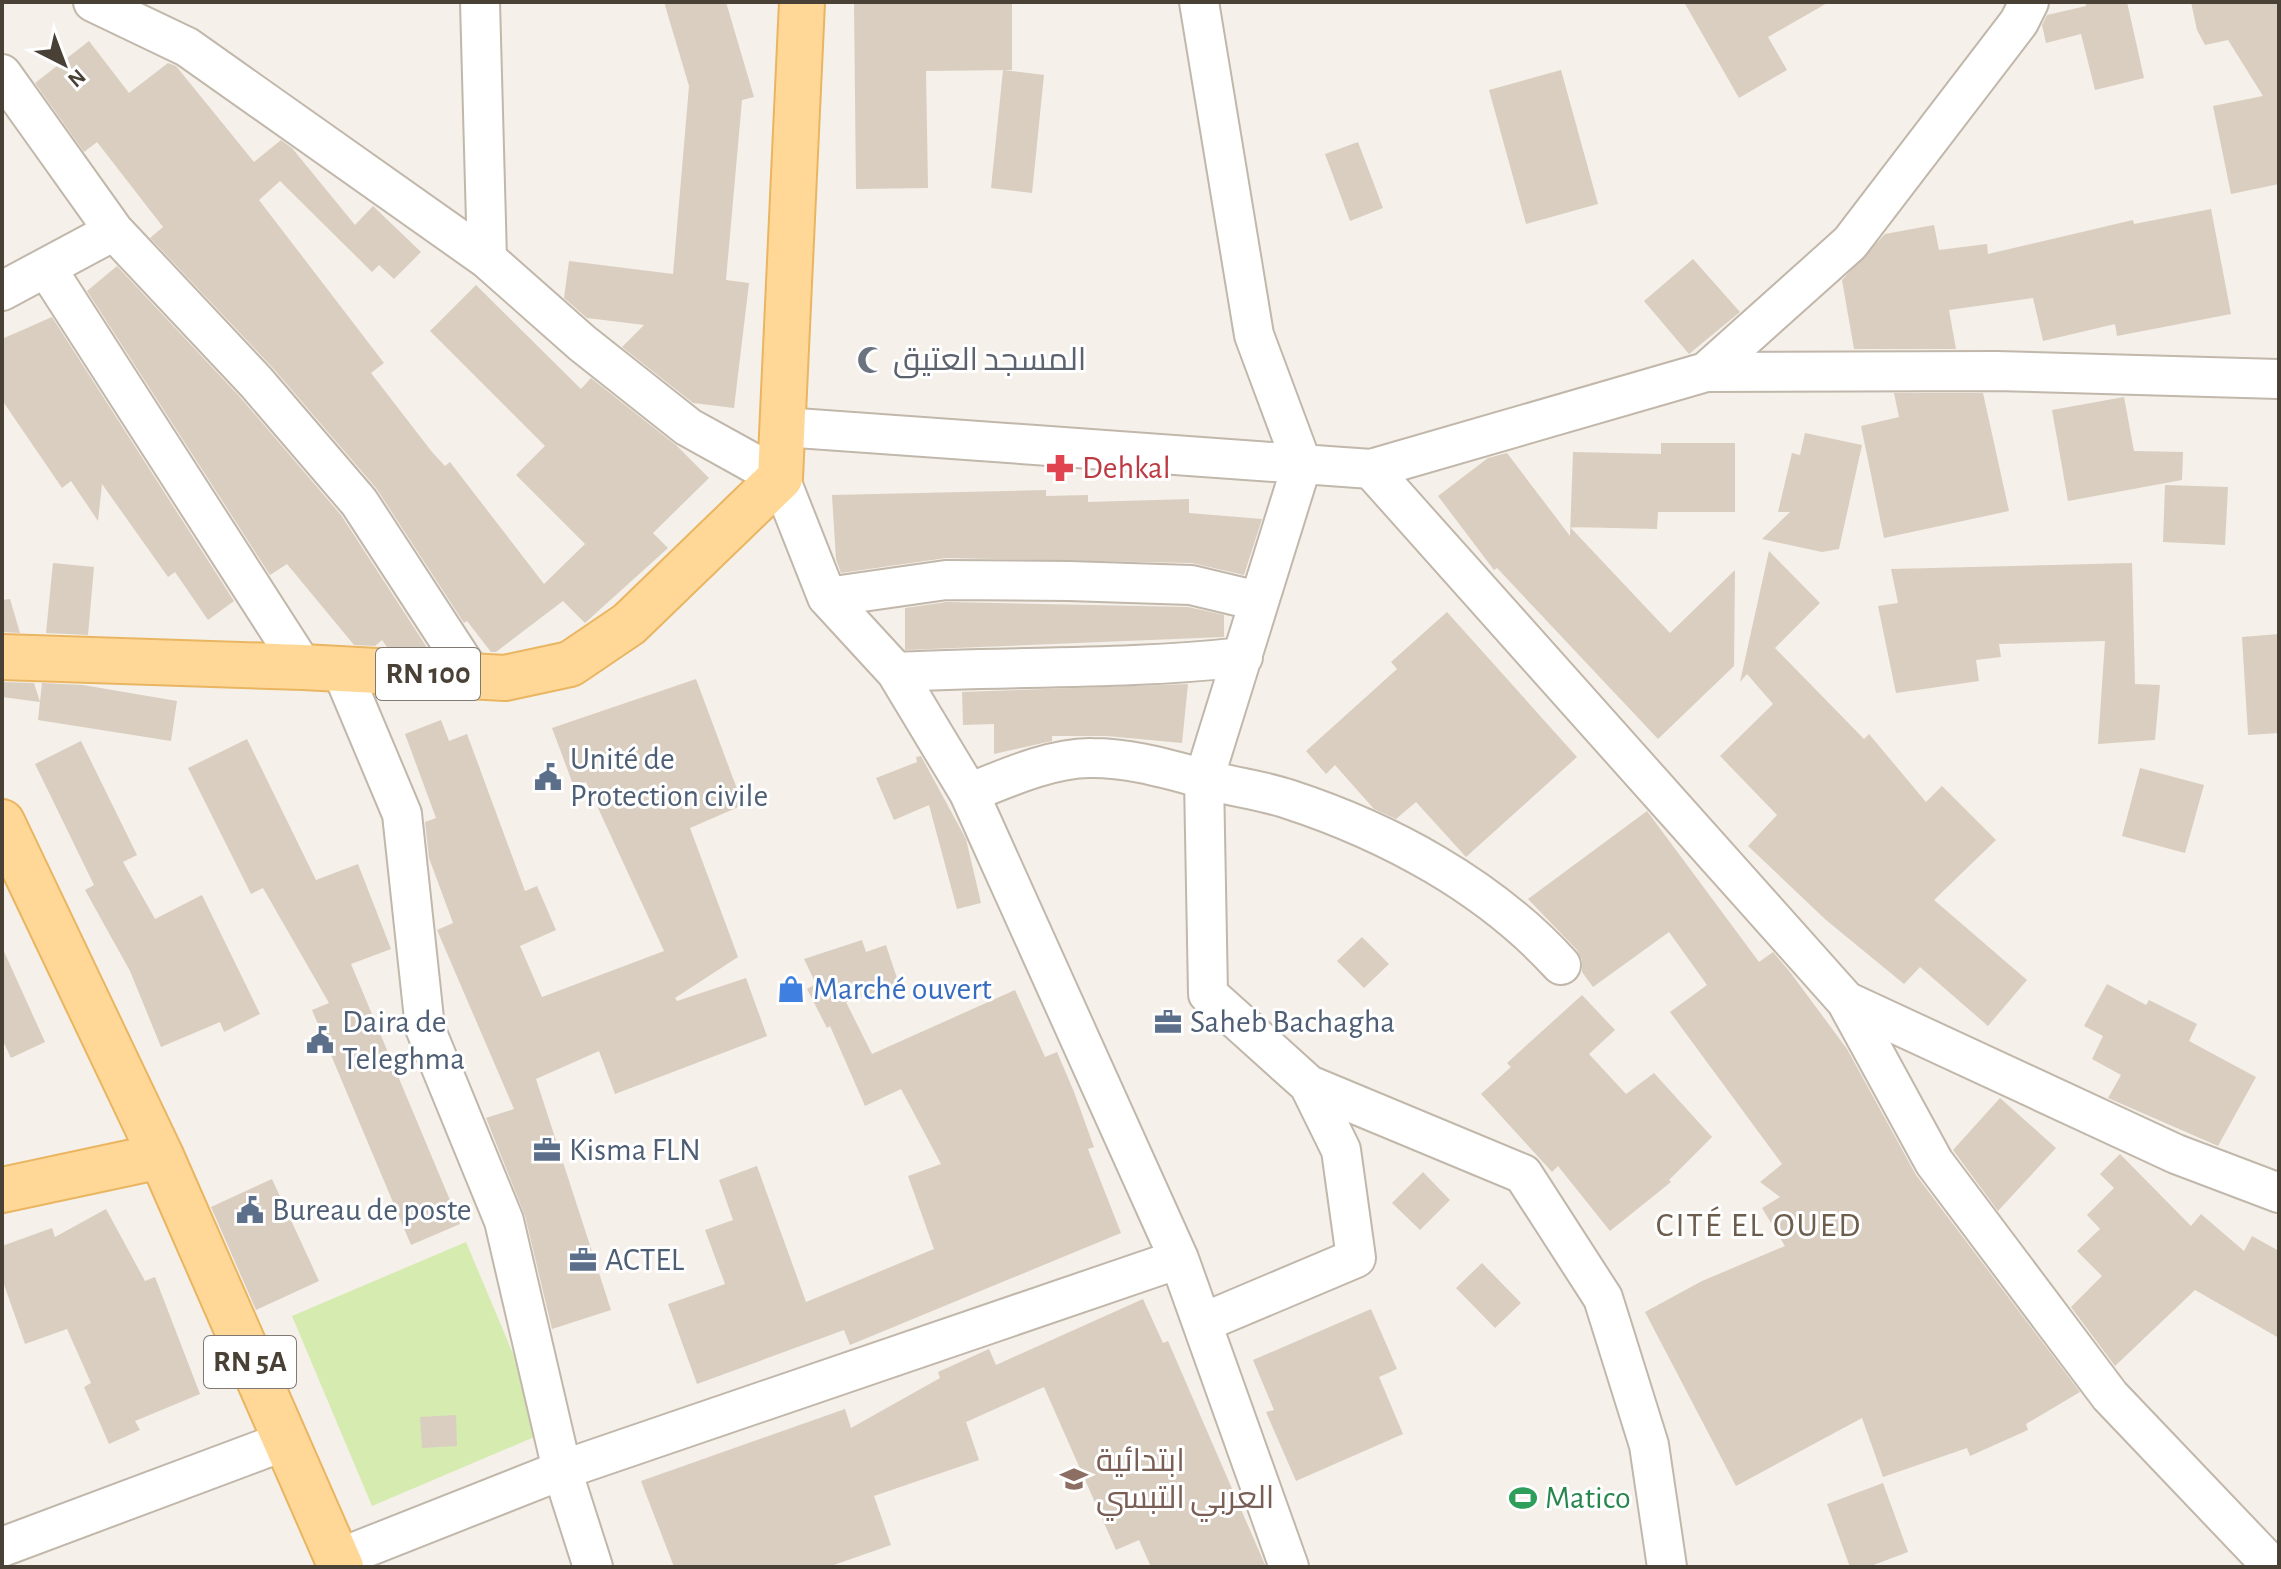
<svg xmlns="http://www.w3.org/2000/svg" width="2281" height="1569" viewBox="0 0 2281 1569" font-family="'Alegreya Sans',Cairo,sans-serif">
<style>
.green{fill:#d5ebaf}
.building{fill:#dacec0}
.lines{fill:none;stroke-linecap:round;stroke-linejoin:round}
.minor-casing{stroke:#c1b7aa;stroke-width:42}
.primary-casing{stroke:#eab561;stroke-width:48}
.minor{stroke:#fff;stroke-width:38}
.primary{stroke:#ffd898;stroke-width:44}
.labels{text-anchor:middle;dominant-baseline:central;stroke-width:6;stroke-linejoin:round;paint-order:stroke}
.shield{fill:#fff;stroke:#807972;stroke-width:2}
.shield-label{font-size:30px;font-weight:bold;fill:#494036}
.worship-label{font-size:32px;fill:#5b616d;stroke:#fff;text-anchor:start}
.health-label{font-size:32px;fill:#be3a42;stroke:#fff;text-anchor:start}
.service-label{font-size:32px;fill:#4e5e75;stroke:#fff;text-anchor:start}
.shop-label{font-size:32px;fill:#366cbe;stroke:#fff;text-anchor:start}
.education-label{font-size:32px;fill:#785e54;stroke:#fff;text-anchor:start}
.leisure-label{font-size:32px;fill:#27864d;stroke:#fff;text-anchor:start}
.neighbourhood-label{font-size:34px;letter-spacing:2px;fill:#6d5d4d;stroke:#fff}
</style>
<rect width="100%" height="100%" fill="#f5f0e9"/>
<!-- green -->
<path class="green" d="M466,1242l80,190 -174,74 -80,-190z"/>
<!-- building -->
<path class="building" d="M664,2h62l28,95 -12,3 -16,180 23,3 -15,125 -41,-5 -71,-56 22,-22 -57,-7 -23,-20 5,-37 104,13 16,-188z
M854,2h158v68l-86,1 2,117 -72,1z
M1684,2h145l-61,35 19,33 -48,28z
M2085,2h42l17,76 -49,12 -14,-56 -35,9 -4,-18 5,-10 39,-9z
M2191,2h88v182l-48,10 -18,-88 50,-10 -35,-56 -23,5 -8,-15z
M89,41l40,52 39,-30 8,3 78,96 27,-22 11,8 63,77 18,-19 48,46 -27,27 -15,-14 -7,7 -92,-91 -21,19 125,163 -13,10 61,79 13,14 5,-4 94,122 41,-40 -69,-69 29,-29 -115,-115 46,-46 105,104 10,-11 86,68 32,32 -56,55 15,15 -83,75 -22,-22 -67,51h-5l-24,-31 -3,2 -88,-135 -104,-121 -122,-129 13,-11 -66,-85 -13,10 -49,-69z
M1003,70l41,5 -12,118 -41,-5z
M1561,70l37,134 -72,20 -37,-134z
M1358,142l25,66 -33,13 -25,-67z
M2211,209l20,105 -114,22 -2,-12 -72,17 -10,-43 -84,12 7,39h-102l-12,-69 43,-46 49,-9 5,25 48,-6 1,10 145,-34 1,4z
M1693,259l47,53 -51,42 -45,-53z
M117,266l123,131 101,118 87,134 -41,-2 -5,-7 -7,6 -21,-1 -67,-81 -17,11 -183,-284z
M52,317l182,284 -26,19 -33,-48 -7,5 -66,-93 -4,37 -27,-40 -9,7 -60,-88v-61z
M1894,393h89l26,118 -125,27 -23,-112 38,-9z
M2124,397l10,54 49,1 -1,28 -114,21 -16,-91z
M1805,433l57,12 -23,104 -17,3 -60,-13 28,-27h-12l14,-59 8,2z
M1661,443h74v69h-77l-1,17 -87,-2 100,106 65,-63 -1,96 -76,73 -161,-171 -3,2 -56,-74 50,-38 19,-5 63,83 3,-84 88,2z
M2165,485l63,2 -3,58 -62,-3z
M1046,490v6l42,-1v7l101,-3v14l73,6 -18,56 -52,-12 -246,-5 -105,15 -5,-14 -4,-64z
M1769,551l51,52 -45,45 89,91 5,-5 57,68 16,-16 54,54 -62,60 93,80 -39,46 -68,-59 -16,17 -78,-64 -78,-74 29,-31 -57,-59 53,-52 -26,-30 -7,8z
M53,563l41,4 -6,68 -42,-2z
M2132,563l3,121 25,1 -5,55 -57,4 7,-103 -106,3 2,13 -25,3 3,21 -83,12 -18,-87 20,-3 -7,-34z
M10,599l10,34 -18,-1v-32z
M947,602l241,5 36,8v22l-319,13v-42z
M1447,612l130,145 -111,100 -50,-55 -20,17 -22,-10 -39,-44 -9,9 -20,-23 91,-82 -6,-7z
M2279,634v99l-31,2 -6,-98z
M696,679l47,126 -53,23 48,129 -63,41 2,3 69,-23 21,58 -152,58 -16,-43 -63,28 75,231 -59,19 -27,-113 -39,-98 28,-9 -77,-179 16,-7 -24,-65 -4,-36 11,-4 -31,-84 36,-14 8,21 18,-7 58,157 12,-5 19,44 -36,16 22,51 122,-46 -78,-169 -12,5 -22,-59z
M2,682l32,1 6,19 -38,-5z
M42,683l41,2 94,16 -6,40 -133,-21z
M1188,684l-6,59 -75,-7h-55v5l-58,13v-30l-31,1 -1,-33z
M247,739l69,141 42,-16 33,85 -40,15 109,260 -49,21 -99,-235 17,-7 -66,-115 -12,6 -63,-126z
M81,741l56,114 -14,7 32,57 47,-24 58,119 -36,18 -4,-10 -59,25 -31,-76 -45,-81 9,-5 -59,-121z
M921,756l45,83 15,64 -24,6 -28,-104 -35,15 -18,-42 41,-16 -1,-5z
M2140,768l64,17 -19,68 -63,-17z
M1647,811l112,151 14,-10 17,20 57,77 69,126 164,217 -54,32 2,6 -58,26 -3,-8 -84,29 -21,-59 -126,68 -91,-174 57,-31 83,-35 -23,-38 18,-11 -20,-15 22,-18 -112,-152 37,-27 -38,-53 -76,55 -11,-15v-12l-5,-10 -49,-51z
M1362,937l27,27 -25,24 -27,-27z
M862,940l4,12 20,-7 13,39 -53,18 26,52 143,-64 30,67 12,-5 17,40 20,55 -6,2 33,84 -271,112 -6,-15 -147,54 -29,-80 57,-20 -20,-54 28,-10 -14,-40 38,-14 49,136 128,-53 -26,-73 33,-12 -40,-75 -36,17 -35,-80 -3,2 -20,-39 9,-5 -12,-25z
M2,947l43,95 -34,16 -9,-19z
M2107,984l39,21 3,-5 48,24 -8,17 67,36 -38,69 -110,-48 13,-23 -29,-16 11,-23 -19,-10z
M1582,995l33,35 -26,24 37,40 28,-21 58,64 -43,43 2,2 -61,49 -52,-65 -6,6 -71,-78 30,-27 -4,-4z
M2000,1098l56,50 -58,63 -45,-61z
M2120,1154l71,72 10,-12 43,37 8,-15 27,15v87l-84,-48 -80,76 -44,-59 31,-31 -25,-25 23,-22 -13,-14 27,-27 -14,-14z
M1423,1172l27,28 -30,30 -28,-27z
M272,1179l47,102 -63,29 -45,-103z
M106,1209l39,72 10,-4 45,117 -65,27 5,9 -31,14 -25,-57 7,-4 -24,-54 -42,15 -23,-65v-33l50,-18 3,9z
M1482,1263l39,40 -26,25 -39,-40z
M1143,1299l20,44 5,-2 98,226h-115l-12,-27 -23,10 -72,-163 -78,35 13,38 -105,36 17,49 -63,22h-154l-33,-86 204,-72 6,19 89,-50 -2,-6 51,-23 7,16z
M1371,1309l26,60 -18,8 24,57 -107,47 -30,-69 8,-2 -21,-50z
M456,1415l1,31 -35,2 -2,-31z
M1883,1483l25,69 -40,15h-18l-23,-63z"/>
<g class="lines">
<!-- minor casing -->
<g class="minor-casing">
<path id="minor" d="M93,2l94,45 300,212 95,84 106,84 92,51 47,119 69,75 73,121 210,466 110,308
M480,2l7,257
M1199,2l55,333 48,129 -98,315 4,215 101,91 214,89 80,124 46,147 18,122
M2,74l112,157 142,151 103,120 114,175
M47,269l256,398
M2,291l112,-60
M1706,372l290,-1 283,8
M783,427l588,42 475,532 330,153 103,39
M1371,469l335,-97 144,-129 169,-221 10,-20
M827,597l119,-17 123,1 122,4 67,16
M341,669l61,145 23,214 79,193 58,249 31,97
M896,672c116,-6 232,-2 347,-15
M969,793c35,-14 84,-36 123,-35 39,0 75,11 113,21 27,8 56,11 83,20 101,33 201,87 273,166
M1846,1001l88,161 176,234 163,171
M1202,1323l154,-65 -15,-108 -32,-65
M2,1547l283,-106
M337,1559l225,-89 617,-211"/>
</g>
<!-- primary casing -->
<g class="primary-casing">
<path id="primary" d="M2,657l301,10 202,11 65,-14 59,-40 151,-146 22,-476
M2,822l159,334 180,411
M2,1190l159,-34"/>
</g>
<!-- minor -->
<use href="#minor" class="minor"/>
<!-- primary -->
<use href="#primary" class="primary"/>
</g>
<!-- icons -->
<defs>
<g id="mosque-bare" transform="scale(2.16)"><path d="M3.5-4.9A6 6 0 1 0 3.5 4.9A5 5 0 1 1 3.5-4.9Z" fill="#6b7280" stroke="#fff" stroke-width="2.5" paint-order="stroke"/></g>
<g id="pharmacy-bare" transform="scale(2.16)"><path d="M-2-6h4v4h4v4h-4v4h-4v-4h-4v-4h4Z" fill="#e0444e" stroke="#fff" stroke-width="2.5" paint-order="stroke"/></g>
<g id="civic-bare" transform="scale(2.16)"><path d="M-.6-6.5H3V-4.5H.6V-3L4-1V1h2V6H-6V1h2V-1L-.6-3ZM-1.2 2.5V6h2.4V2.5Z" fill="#5c6f8a" stroke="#fff" stroke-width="2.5" paint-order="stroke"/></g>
<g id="shop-bare" transform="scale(2.16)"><path d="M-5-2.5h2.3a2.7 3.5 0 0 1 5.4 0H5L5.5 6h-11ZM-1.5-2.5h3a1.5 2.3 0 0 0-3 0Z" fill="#3f7fe0" stroke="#fff" stroke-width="2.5" paint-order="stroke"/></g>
<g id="office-bare" transform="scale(2.16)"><path d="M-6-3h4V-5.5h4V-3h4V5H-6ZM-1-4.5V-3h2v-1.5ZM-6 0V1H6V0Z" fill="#5c6f8a" stroke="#fff" stroke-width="2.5" paint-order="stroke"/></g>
<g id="school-bare" transform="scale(2.16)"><path d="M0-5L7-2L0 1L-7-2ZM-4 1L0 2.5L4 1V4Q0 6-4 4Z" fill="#8d6e63" stroke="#fff" stroke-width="2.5" paint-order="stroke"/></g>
<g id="stadium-bare" transform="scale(2.16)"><path d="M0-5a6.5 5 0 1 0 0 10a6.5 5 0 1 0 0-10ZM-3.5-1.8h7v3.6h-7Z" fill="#2e9e5b" stroke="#fff" stroke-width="2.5" paint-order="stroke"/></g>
</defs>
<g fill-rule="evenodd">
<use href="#mosque-bare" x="871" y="360"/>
<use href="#pharmacy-bare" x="1060" y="468"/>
<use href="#civic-bare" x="548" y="777"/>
<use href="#shop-bare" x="791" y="989"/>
<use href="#office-bare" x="1168" y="1022"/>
<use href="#civic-bare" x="320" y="1040"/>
<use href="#office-bare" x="547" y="1150"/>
<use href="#civic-bare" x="250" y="1210"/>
<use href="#office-bare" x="583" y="1260"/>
<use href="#school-bare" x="1074" y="1479"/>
<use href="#stadium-bare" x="1523" y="1498"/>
</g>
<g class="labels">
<!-- shield labels -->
<g class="shield">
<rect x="376" y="648" width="104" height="52" rx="6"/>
<rect x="204" y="1336" width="92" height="52" rx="6"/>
</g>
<g class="shield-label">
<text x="428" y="674">RN 100</text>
<text x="250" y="1362">RN 5A</text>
</g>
<!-- worship labels -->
<g class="worship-label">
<text x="893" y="360">المسجد العتيق</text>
</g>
<!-- health labels -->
<g class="health-label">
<text x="1082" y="468">Dehkal</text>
</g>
<!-- service labels -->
<g class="service-label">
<text x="570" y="759">Unité de<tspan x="570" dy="37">Protection civile</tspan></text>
<text x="342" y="1022">Daira de<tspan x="342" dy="37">Teleghma</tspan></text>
<text x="1190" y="1022">Saheb Bachagha</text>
<text x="569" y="1150">Kisma FLN</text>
<text x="272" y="1210">Bureau de poste</text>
<text x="605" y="1260">ACTEL</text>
</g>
<!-- shop labels -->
<g class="shop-label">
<text x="813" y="989">Marché ouvert</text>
</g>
<!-- education labels -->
<g class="education-label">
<text x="1096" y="1461">ابتدائية<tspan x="1096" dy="37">العربي التبسي</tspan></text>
</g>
<!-- leisure labels -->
<g class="leisure-label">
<text x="1545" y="1498">Matico</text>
</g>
<!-- neighbourhood labels -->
<g class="neighbourhood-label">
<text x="1759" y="1226">CITÉ EL OUED</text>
</g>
</g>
<!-- border -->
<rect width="2281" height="1569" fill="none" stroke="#494036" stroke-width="8"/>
<!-- north arrow -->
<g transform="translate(64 64) rotate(138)" stroke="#ffffff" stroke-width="6" paint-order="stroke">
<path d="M0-6L14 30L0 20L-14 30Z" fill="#494036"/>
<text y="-12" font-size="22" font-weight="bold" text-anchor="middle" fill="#494036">N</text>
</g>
</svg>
